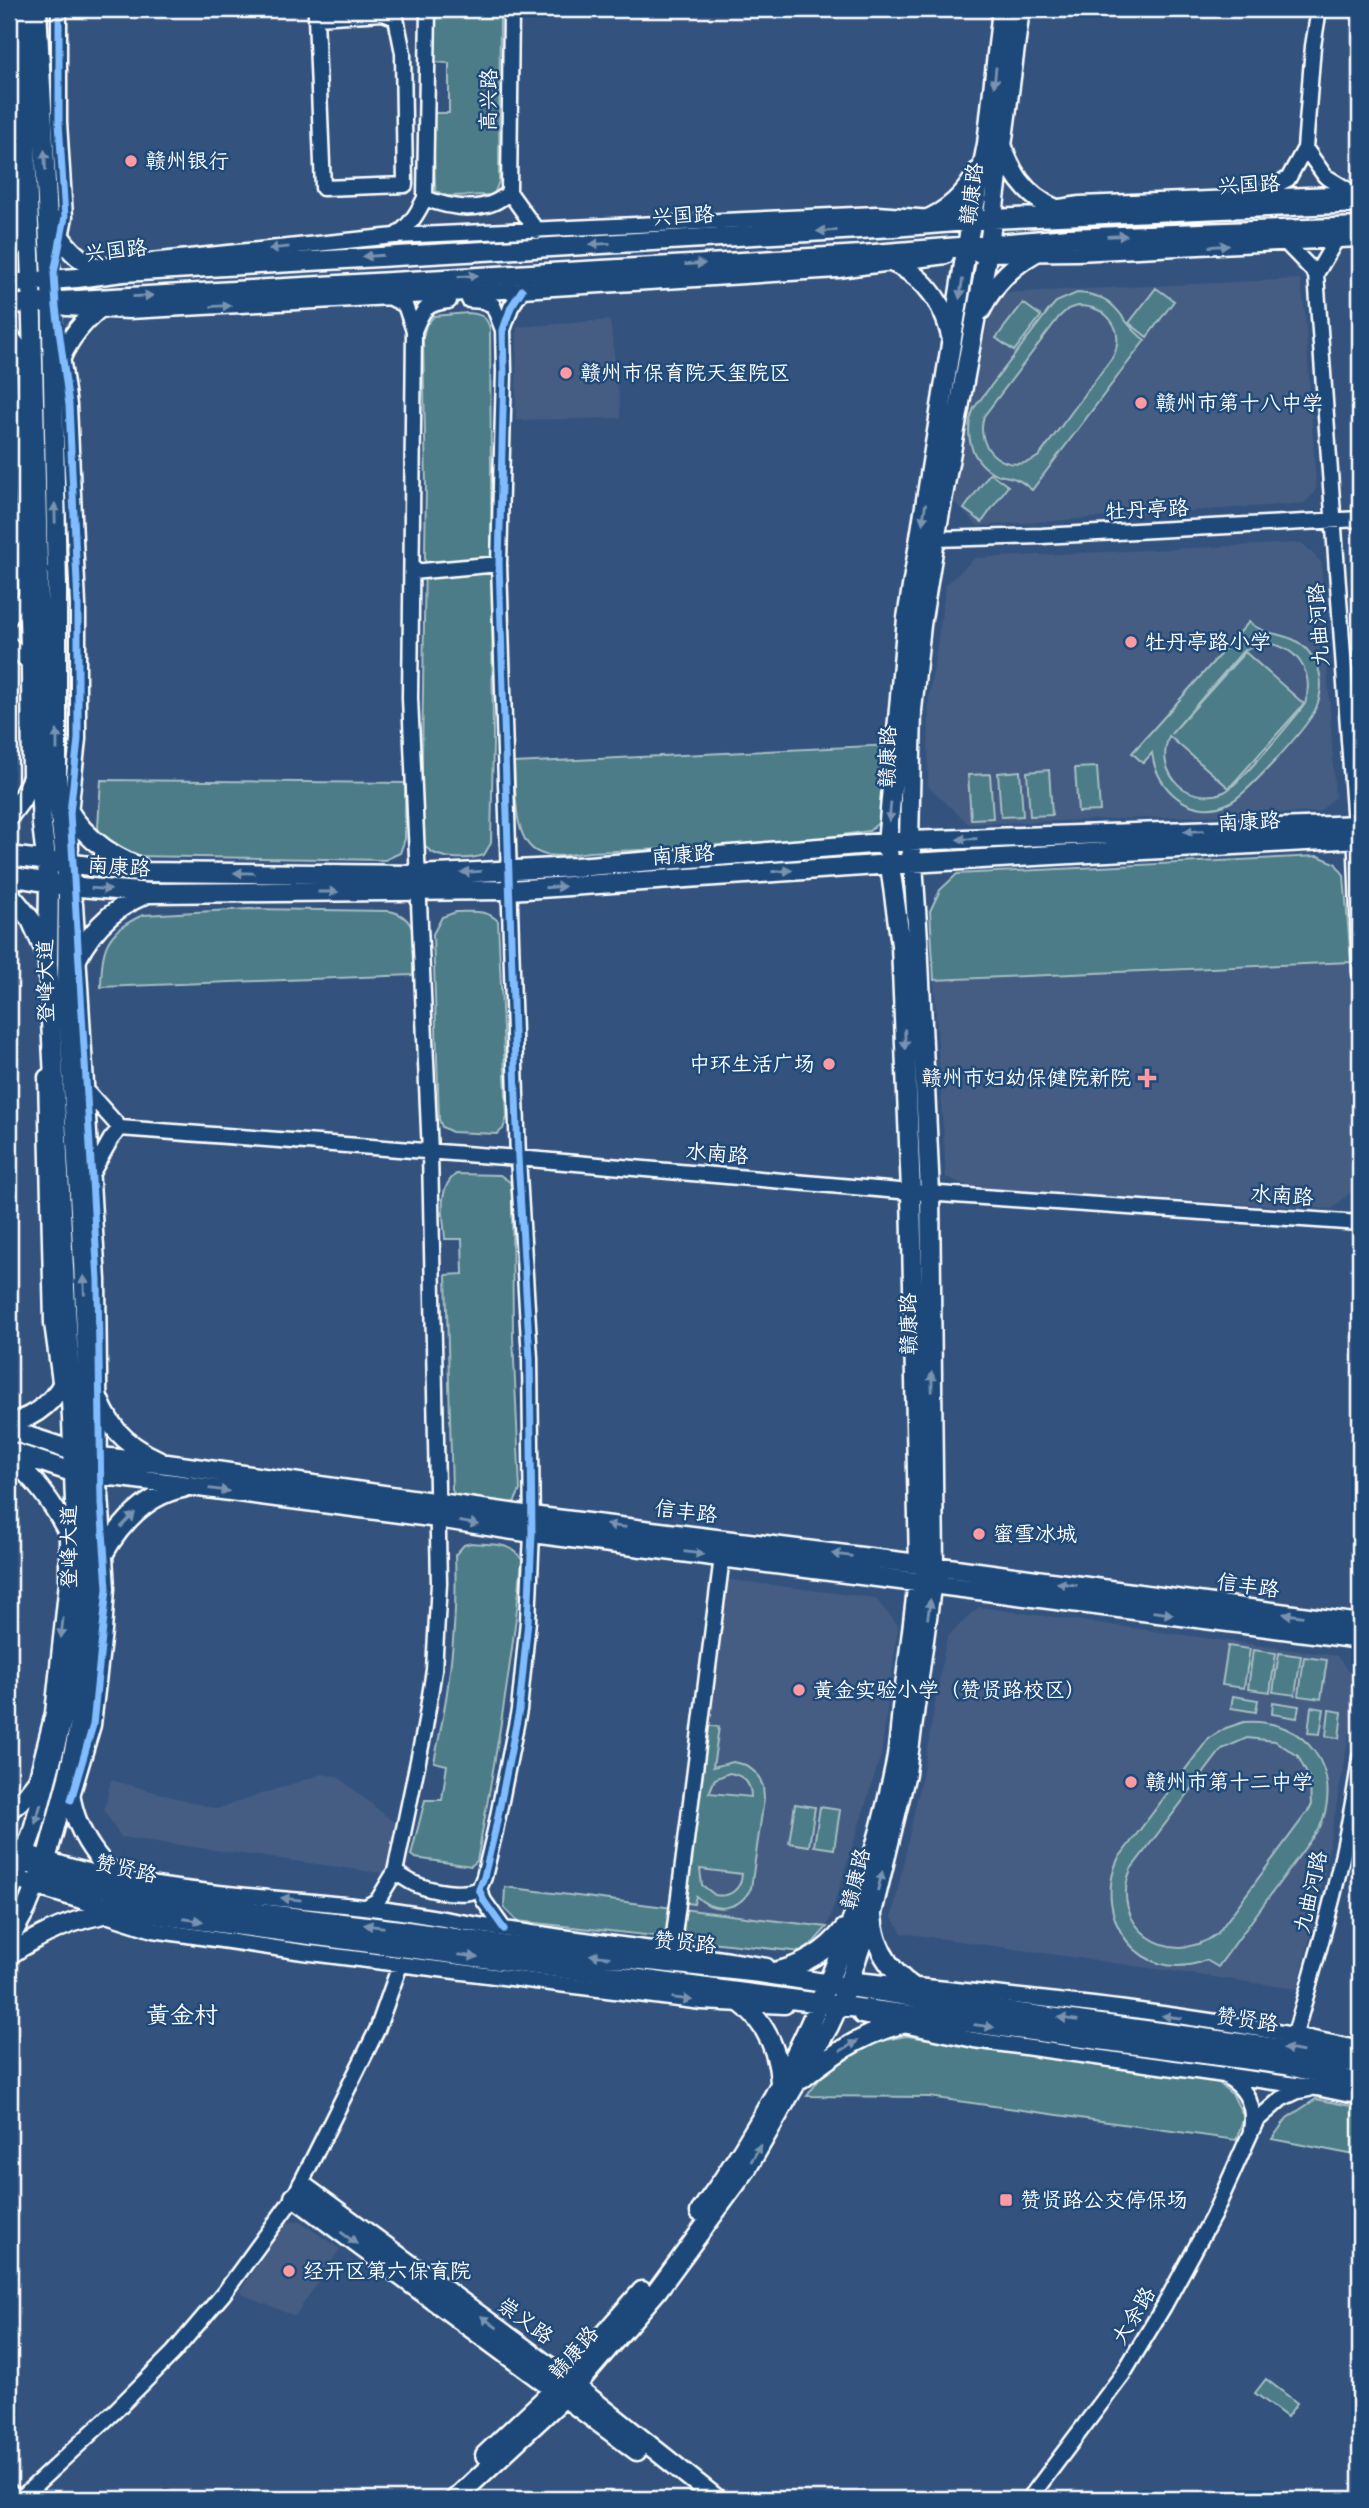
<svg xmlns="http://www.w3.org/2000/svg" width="1369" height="2508" viewBox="0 0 1369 2508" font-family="'Architects Daughter','LXGW WenKai TC',sans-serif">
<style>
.built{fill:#455d83}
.green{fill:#4c7c87;stroke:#a6bec3;stroke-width:2;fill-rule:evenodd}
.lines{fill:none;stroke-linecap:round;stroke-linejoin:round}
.minor-casing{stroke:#fff;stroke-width:19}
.major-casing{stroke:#fff;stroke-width:23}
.minor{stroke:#1f4a7a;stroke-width:14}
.major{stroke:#1f4a7a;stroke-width:18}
.cycleway-casing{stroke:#1f4a7a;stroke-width:11}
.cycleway{stroke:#80bcff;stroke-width:7}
.oneway{fill:#7992af}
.poi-dot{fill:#ff9aa2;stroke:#1f4a7a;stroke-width:2.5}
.labels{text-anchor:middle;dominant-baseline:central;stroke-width:5;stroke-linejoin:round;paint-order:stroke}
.street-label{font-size:21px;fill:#fff;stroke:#1f4a7a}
.poi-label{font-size:21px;fill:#fff;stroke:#1f4a7a;text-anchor:start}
.quarter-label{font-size:24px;fill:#fff;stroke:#1f4a7a}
</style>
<rect width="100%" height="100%" fill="#33537e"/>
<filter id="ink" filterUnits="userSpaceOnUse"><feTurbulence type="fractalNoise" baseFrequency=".0143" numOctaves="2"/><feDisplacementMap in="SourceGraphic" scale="14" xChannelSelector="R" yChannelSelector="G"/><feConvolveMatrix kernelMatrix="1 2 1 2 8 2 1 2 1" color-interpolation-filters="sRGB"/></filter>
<g filter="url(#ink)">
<!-- built -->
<path class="built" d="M1300,279l5,33 11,177 -5,8 -7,6 -326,23 -26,-26 37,-183 6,-13 10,-11z
M610,320l11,98 -105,2 1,-93z
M1302,543l19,19 14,235 -16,15 -350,12 -41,-38 1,-88 17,-113 29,-27z
M1351,962l7,223 -26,24 -360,-21 -26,-11 -12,-197z
M723,1579l152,19 23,28 -17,129 -54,172 -148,-18z
M979,1607l358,49 21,28 -38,212 -23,93 -395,-56 -10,-16 32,-151 23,-129z
M322,1774l16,3 59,48 -9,49 -267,-37 -17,-27 7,-30 106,29z
M286,2222h14l40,27 -45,67 -56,-23z"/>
<!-- green -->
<path class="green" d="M435,9h65l-1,172 -4,11 -5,3 -44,1 -10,-5 -1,-5 -2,-73h16v-50l-16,-1z
M1156,288l18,13 -27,36 -18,-14z
M1077,293c44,2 39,26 68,47l-113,150c-4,-3 -9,-8 -14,-10 -8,-4 -18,-3 -26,-8 -23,-14 -28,-40 -18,-64l75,-98 7,-8zM1078,306c28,0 47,21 36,49l-75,101c-30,22 -66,-6 -55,-40l75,-99 9,-8z
M1023,303l18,13 -27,35 -18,-13z
M468,313c12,1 19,3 22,16l3,414 -2,100 -7,12c-16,5 -51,6 -60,-11 -3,-4 -2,-12 -3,-17l5,-341 -3,-148 3,-13 8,-9z
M990,473l18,13 -26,36 -18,-13z
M1249,622c22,19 47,5 66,39 8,15 7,32 1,47 -7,18 -70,87 -87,95 -36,18 -73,-13 -77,-50l-9,10 -11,-10zM1263,643c34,2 52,29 42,61 -11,15 -67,82 -81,88 -16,7 -38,3 -49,-11 -12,-14 -12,-29 -6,-45l60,52 75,-84 -59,-52 -74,82 72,-83z
M9,665c9,14 9,77 5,94 -1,5 -3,11 -5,16z
M893,745l-4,69 -20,17 -95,14 -185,7c-15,2 -35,7 -49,1 -28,-10 -24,-65 -26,-90z
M1097,767l3,44 -22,1 -3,-44z
M1049,770l3,45 -22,1 -3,-44z
M1020,771l3,45 -22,1 -3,-44z
M990,774l3,44 -22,1 -3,-44z
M101,780l304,3v56l-5,14 -15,7 -254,-4 -31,-20 -2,-9z
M1318,856l17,7 9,12 7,87 -417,18 -4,-69 10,-21 17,-16z
M249,909l140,2c33,6 25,38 24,64l-312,12c1,-40 4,-55 42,-72z
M456,912c16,0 30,-3 42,9l9,196 -4,12 -6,5 -45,-2 -10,-5 -3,-8 -6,-185 9,-17z
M456,1174l44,1 10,7 2,10 1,146 7,152 -5,11 -7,4 -51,-7 -5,-8 -6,-215 17,-1 -1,-35h-17c-1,-22 -9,-50 11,-65z
M471,1543c19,2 41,-2 51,17 -9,101 -27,201 -45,301l-6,5 -56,-8 -4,-3 14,-55h17l5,-35 -13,-3c15,-67 24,-138 21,-207l9,-10z
M1228,1646l22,3 -6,39 -22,-3z
M1253,1650l23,3 -6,39 -22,-3z
M1279,1653l22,3 -6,39 -22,-3z
M1304,1657l23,3 -6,39 -22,-3z
M1233,1696l25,4 -2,12 -25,-4z
M1273,1702l26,4 -2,12 -25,-4z
M1311,1707l13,2 -4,25 -12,-1z
M1329,1710l13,2 -3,26 -13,-2z
M1244,1722c61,-5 101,48 76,105l-102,140 -12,-7c-65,27 -115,-42 -88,-101l91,-121 17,-10zM1247,1738l28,3 23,15 12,24 1,27 -94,127c-49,36 -109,-9 -86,-65l91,-120z
M706,1725l13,2 -6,40 20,-5 13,3 11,9 6,12 1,13 -13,89c-12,23 -37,26 -55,8l-2,8 -12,-2zM729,1773c14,2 22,10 22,24l-42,-4 6,-14zM700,1869l42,5c-1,15 -12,24 -27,21l-13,-10z
M795,1804l20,3 -6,39 -20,-3z
M820,1807l20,3 -6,39 -20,-3z
M505,1887l322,40 -15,17 -11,8 -284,-31 -13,-13z
M906,2036l308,43 19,16 11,22 -8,23 -307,-43 -122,-1 20,-27 48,-27z
M1316,2099l44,9v48l-88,-17 15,-21z
M1266,2379l31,24 -10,14 -32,-24z"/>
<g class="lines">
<!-- minor casing -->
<g class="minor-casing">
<path id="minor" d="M59,9v113l6,95 -5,25
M316,9v8l7,171 82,-3 -2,-132 -7,-35 -13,-5 -67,4
M428,9l-3,189c26,11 63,16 84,-6
M9,81l12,152
M1305,148l8,-102 6,-37
M509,192l2,-183
M509,192l28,39
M1255,195l33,-16 17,-31 20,28 28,17
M1053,208l27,-4 280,-11
M395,236c15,-10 22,-22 30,-38
M1286,243l30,31 20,-34
M977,254l100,-1 283,-14
M101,266l294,-30 482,-22 55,4
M1316,274l39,551 5,147
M469,300l14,1 10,4 10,25
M66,308l63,3 393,-21 316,-20 108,-14
M414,331c8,-21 12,-28 35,-30
M25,354l-5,90 9,226 1,112
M62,356l7,49 9,200v134l-8,74 1,36
M935,539l107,-3 318,-17
M412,572l87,-8
M9,619l16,-22
M9,644l19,18
M75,904l23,376 2,187
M46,1077l6,246 9,66
M87,1091l33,37 398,30 393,34 449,31
M93,1171l18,-32 9,-11
M36,1781l17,-68 14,-131v-51
M71,1799l22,-74 11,-94 3,-43 -6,-94
M9,1845c110,47 236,49 354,62 47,5 94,15 141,22 88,13 176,22 263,37
M395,1872c7,4 13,9 20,12 16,7 49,13 64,5
M366,1907l12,-7 17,-28 30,-145 9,-57 5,-87 -9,-430 -20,-455 4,-367 -9,-26 -16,-8
M103,1914l50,16 150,22 399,50 83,4
M504,1929l-20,-28 -5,-12 5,-12 11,-46 24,-121 9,-89 4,-88 -2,-175 -12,-200 -19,-594 5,-192 -1,-42 8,-23 11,-17
M672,1951l50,-394
M856,1980c167,17 341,32 504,69
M861,2016l113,24 343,48 43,9
M1295,2034c26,-91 53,-183 65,-277
M1227,2077c21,12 28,30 24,53
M9,2491l11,8 95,-88 58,-58 51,-60 70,-96 83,-167 23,-65
M1029,2499l94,-125 41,-68 49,-90 43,-95 25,-22 17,-8 11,-2"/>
</g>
<!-- major casing -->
<g class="major-casing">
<path id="major" d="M1003,147c10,33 32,57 65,66
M50,217c10,25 31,50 59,54
M923,221c24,-9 43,-27 55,-50
M9,254l10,-16 7,-18
M876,257c40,10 66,39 75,79
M9,283l68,-5 46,-6 770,-45 99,-8 368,-16
M9,304l853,-49 206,-17 292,-11
M981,310c15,-32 41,-53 73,-67
M9,336l22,31
M55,372c11,-32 30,-56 59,-74
M61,797c15,33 45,58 79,70
M9,816l12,-16 16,-32
M9,856l129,16 279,3 159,-8 333,-26 451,-16
M9,876l59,10 82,7 360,-3 382,-26 468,-26
M9,893l22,27 13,29
M71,973c14,-37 39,-64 75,-79
M94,1386c12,38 28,57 64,74
M9,1423c27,-5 50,-25 59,-52
M9,1430l64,21 27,6 67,7 364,52 403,50 426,58
M9,1451l66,22 46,4 317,41 94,15 828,106
M9,1457c29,24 49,53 64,86
M95,1571c16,-37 46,-75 88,-83
M69,1785c4,46 32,87 73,108
M9,1810l16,-13 21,-27
M9,1856l65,24 88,21 238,29 103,15 257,28 224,35 308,42 68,14
M28,1883l73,22 43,8 1142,152 74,18
M9,1897l24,-67 30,-113 14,-89v-71l-5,-138 -24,-455 1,-81 -7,-59 -3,-59v-162l-8,-322 -10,-272
M872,1916c2,34 23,64 55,79
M9,1940l17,-31 20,-49 22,-82 12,-55 12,-94 1,-122 -10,-244 -16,-277 1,-100 -11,-96v-202l-6,-309 -14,-270
M9,1955c32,-22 67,-37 106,-43
M774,1972c29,-6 52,-20 70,-43
M724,1992c35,19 54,51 56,90
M802,2079c34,-28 70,-51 114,-58
M302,2185l263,193 152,121
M294,2197l343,254
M700,2212c93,-126 162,-288 194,-441 5,-20 6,-42 8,-63 6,-42 11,-85 16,-127l1,-16 -8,-373 -10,-247 -14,-101 20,-226 60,-373 20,-101 15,-135
M485,2455l71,-67 86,-97
M455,2499l120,-112 82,-96 89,-121 83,-144 18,-39 25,-74 34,-140 28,-207 -4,-373 -12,-253 -5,-77 -4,-22 3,-131 9,-85 14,-86 54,-294 31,-236"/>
</g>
<!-- minor -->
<use href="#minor" class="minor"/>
<!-- major -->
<use href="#major" class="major"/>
<!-- cycleway casing -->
<g class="cycleway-casing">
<path id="cycleway" d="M59,9v113l6,95 -11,56 2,34 13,98 9,200v134l-8,74 28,467 3,224 6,84 -14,137 -22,75
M504,1929l-20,-28 -5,-12 5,-12 11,-46 24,-121 9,-89 4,-88 -2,-175 -12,-200 -19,-594 5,-192 -1,-42 8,-23 11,-17"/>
</g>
<!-- cycleway -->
<use href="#cycleway" class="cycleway"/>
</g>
<!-- one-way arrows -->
<defs><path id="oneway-solid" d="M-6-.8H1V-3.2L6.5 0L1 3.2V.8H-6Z" transform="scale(1.75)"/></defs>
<g class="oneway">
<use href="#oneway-solid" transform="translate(995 77) rotate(96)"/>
<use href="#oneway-solid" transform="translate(45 160) rotate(-93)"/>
<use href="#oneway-solid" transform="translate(827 231) rotate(177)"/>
<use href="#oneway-solid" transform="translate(1117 236) rotate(-2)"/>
<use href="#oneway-solid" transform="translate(600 244) rotate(177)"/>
<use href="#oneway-solid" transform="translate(1219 246) rotate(-3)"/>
<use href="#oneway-solid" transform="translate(279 248) rotate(174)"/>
<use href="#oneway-solid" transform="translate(373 256) rotate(176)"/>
<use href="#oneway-solid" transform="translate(695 264) rotate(-3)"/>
<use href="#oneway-solid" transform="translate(468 276) rotate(-4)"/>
<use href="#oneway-solid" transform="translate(961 289) rotate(99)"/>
<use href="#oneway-solid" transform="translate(143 296) rotate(-3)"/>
<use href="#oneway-solid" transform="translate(221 306) rotate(-3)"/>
<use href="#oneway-solid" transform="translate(55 513) rotate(-91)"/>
<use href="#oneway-solid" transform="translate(924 514) rotate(99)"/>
<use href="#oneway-solid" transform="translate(57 740) rotate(-90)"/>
<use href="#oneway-solid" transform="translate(890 812) rotate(95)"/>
<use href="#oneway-solid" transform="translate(1194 831) rotate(178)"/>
<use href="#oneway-solid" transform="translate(967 839) rotate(178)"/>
<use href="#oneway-solid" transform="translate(782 871) rotate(-4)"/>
<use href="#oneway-solid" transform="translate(471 872) rotate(177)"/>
<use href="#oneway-solid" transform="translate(244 873) rotate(-179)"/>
<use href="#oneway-solid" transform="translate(555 887) rotate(-4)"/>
<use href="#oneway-solid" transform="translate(101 889) rotate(5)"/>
<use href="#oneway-solid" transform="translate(328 892)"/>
<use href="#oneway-solid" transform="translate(905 1039) rotate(88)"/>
<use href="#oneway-solid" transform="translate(84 1285) rotate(-92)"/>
<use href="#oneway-solid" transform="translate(932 1382) rotate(-91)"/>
<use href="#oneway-solid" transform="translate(219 1490) rotate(7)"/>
<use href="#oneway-solid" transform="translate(128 1520) rotate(-45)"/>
<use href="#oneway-solid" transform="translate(469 1523) rotate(9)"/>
<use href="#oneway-solid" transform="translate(616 1526) rotate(-173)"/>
<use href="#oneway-solid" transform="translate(694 1553) rotate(7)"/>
<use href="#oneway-solid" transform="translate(842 1555) rotate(-173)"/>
<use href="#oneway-solid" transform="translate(1067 1584) rotate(-172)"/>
<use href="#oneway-solid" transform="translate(929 1609) rotate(-82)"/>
<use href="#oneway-solid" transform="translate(1163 1613) rotate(7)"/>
<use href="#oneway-solid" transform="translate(1293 1615) rotate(-172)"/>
<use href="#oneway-solid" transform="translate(62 1628) rotate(96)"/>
<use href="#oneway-solid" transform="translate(38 1814) rotate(106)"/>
<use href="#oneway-solid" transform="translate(880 1881) rotate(-76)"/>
<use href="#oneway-solid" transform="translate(291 1899) rotate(-174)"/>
<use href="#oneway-solid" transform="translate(193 1920) rotate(8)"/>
<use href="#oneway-solid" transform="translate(374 1926) rotate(-173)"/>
<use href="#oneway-solid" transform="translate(468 1956) rotate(7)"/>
<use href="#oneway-solid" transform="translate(600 1956) rotate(-173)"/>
<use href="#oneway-solid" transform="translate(682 1999) rotate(7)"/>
<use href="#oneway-solid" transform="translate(1172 2017) rotate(-172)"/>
<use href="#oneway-solid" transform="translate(1068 2019) rotate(-173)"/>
<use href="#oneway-solid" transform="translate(984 2026) rotate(7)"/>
<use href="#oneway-solid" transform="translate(849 2046) rotate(-31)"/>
<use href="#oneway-solid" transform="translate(1293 2050) rotate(-170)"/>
<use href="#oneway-solid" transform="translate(756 2153) rotate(-60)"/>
<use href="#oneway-solid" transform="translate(349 2238) rotate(36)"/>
<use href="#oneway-solid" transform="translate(489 2322) rotate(-144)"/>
</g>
</g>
<!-- markers -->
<g class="poi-dot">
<circle cx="131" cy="161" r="7"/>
<circle cx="566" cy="373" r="7"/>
<circle cx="1141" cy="403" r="7"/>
<circle cx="1131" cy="642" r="7"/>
<circle cx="829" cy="1064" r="7"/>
<path d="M1143.5 1067.5h7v7h7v7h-7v7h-7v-7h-7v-7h7z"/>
<circle cx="979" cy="1534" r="7"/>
<circle cx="799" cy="1690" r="7"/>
<circle cx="1131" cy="1782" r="7"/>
<rect x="999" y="2193" width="14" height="14" rx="3.5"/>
<circle cx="289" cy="2271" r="7"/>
</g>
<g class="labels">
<!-- street labels -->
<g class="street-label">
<text transform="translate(489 100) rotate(-89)">高兴路</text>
<text transform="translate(1249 185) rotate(-3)">兴国路</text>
<text transform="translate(972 194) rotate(-83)">赣康路</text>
<text transform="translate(683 216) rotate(-3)">兴国路</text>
<text transform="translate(116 251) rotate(-6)">兴国路</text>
<text transform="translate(1147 510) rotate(-3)">牡丹亭路</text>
<text transform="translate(1319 625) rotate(-94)">九曲河路</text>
<text transform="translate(888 757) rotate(-89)">赣康路</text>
<text transform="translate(1249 822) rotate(-3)">南康路</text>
<text transform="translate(683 855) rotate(-4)">南康路</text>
<text transform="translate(119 867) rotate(4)">南康路</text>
<text transform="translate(46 981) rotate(-91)">登峰大道</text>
<text transform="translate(717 1154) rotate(5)">水南路</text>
<text transform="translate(1282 1196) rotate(4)">水南路</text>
<text transform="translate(909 1324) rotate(-91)">赣康路</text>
<text transform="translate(686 1512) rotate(7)">信丰路</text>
<text transform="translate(69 1547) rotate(-90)">登峰大道</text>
<text transform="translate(1248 1586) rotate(8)">信丰路</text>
<text transform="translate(126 1869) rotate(13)">赞贤路</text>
<text transform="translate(856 1879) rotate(-76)">赣康路</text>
<text transform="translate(1311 1892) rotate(-77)">九曲河路</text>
<text transform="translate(685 1943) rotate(6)">赞贤路</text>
<text transform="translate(1247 2020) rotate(8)">赞贤路</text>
<text transform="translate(1134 2316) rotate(-59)">大余路</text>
<text transform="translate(525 2321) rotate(36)">崇义路</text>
<text transform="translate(574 2353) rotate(-49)">赣康路</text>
</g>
<!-- poi labels -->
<g class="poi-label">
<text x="145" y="161">赣州银行</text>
<text x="580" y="373">赣州市保育院天玺院区</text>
<text x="1155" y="403">赣州市第十八中学</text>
<text x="1145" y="642">牡丹亭路小学</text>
<text x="815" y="1064" text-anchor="end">中环生活广场</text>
<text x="1131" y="1078" text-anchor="end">赣州市妇幼保健院新院</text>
<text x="993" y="1534">蜜雪冰城</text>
<text x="813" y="1690">黄金实验小学（赞贤路校区）</text>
<text x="1145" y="1782">赣州市第十二中学</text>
<text x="1020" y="2200">赞贤路公交停保场</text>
<text x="303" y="2271">经开区第六保育院</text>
</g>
<!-- quarter labels -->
<g class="quarter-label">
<text x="182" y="2016">黄金村</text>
</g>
</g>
<!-- margin -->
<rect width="1369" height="2508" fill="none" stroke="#1f4a7a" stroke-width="35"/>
<rect x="18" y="18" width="1334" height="2473" fill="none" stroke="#fff" stroke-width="2.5" filter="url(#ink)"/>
</svg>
